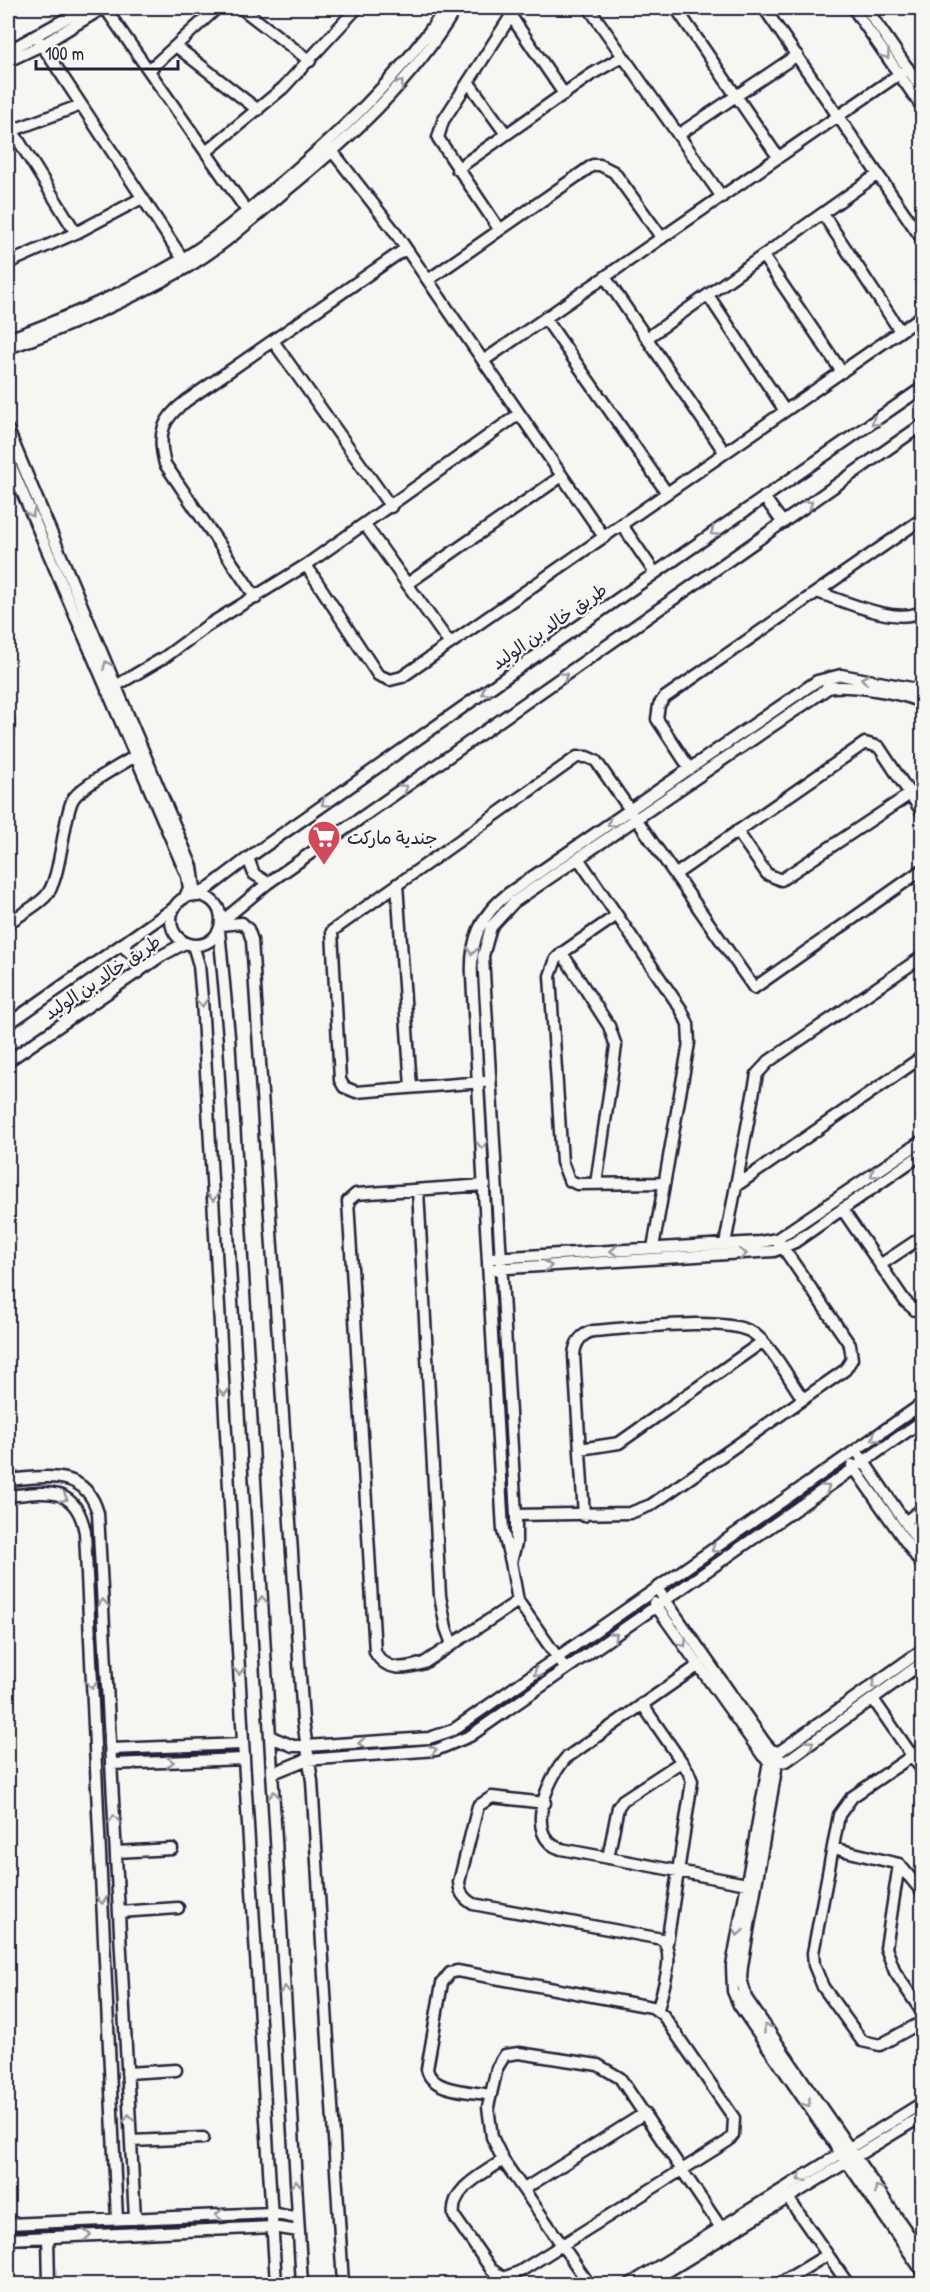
<svg xmlns="http://www.w3.org/2000/svg" width="930" height="2292" viewBox="0 0 930 2292" font-family="'Patrick Hand','Playpen Sans Arabic',sans-serif">
<style>
.lines{fill:none;stroke-linecap:round;stroke-linejoin:round}
.minor-casing{stroke:#22223b;stroke-width:15}
.minor{stroke:#f6f6f2;stroke-width:10}
.oneway{stroke:#9797a0}
.labels{text-anchor:middle;dominant-baseline:central;stroke-width:5;stroke-linejoin:round;paint-order:stroke}
.street-label{font-size:18px;fill:#22223b;stroke:#f6f6f2}
.poi-label{font-size:18px;fill:#22223b;stroke:#f6f6f2;text-anchor:start}
</style>
<rect width="100%" height="100%" fill="#f6f6f2"/>
<filter id="ink" filterUnits="userSpaceOnUse"><feTurbulence type="fractalNoise" baseFrequency=".0167" numOctaves="2"/><feDisplacementMap in="SourceGraphic" scale="12" xChannelSelector="R" yChannelSelector="G"/><feConvolveMatrix kernelMatrix="1 2 1 2 8 2 1 2 1" color-interpolation-filters="sRGB"/></filter>
<g filter="url(#ink)">
<g class="lines">
<!-- minor casing -->
<g class="minor-casing">
<path id="minor" d="M105,8l142,203
M241,8l69,53
M589,8l133,189
M676,8l102,149
M764,8l158,231
M853,8l69,99
M866,8l56,81
M511,16l53,78
M36,36l150,228
M177,47l81,63
M8,51l77,-43
M8,61l34,-16 61,-37
M149,70l68,-62
M469,83l37,51
M12,130l64,103
M8,132l73,-27
M678,135l119,-80
M329,147l63,81 212,309
M206,152l77,-64 74,-80
M457,169l135,-95 30,-17
M823,214l77,117
M499,229l-61,-91 5,-17 73,-113
M763,256l79,116
M8,263l68,-30 66,-35
M605,277l120,176
M428,280l165,-115h7l14,7 48,66
M708,295l77,116
M545,318l122,175
M647,338l231,-164
M8,339c59,-21 118,-47 173,-79 32,-19 62,-45 90,-69 66,-55 127,-112 175,-183
M273,341l118,166
M8,348c61,-21 121,-48 178,-80 34,-20 67,-49 97,-75 66,-54 129,-111 173,-185
M483,361l425,-293
M8,430l184,437 4,29
M8,459l179,417 2,12 -4,9
M764,497l19,26
M365,525l85,119
M622,525l33,48
M306,565l72,110 12,5 12,-3 520,-361
M407,584l155,-108
M817,592c27,9 81,34 105,19
M256,598l-91,-134c-8,-30 -3,-45 21,-63l219,-152
M922,690l-81,-15 -24,6 -308,212c-29,22 -39,47 -37,84l31,554 8,31 5,-19v-28l-33,-559 8,-29 23,-25 314,-214c18,-4 79,5 94,15
M107,691l58,-34 42,-31 99,-61 213,-151
M8,718v17
M690,769l-33,-50 2,-14 5,-7 258,-179
M737,831l30,43 14,6 129,-86
M248,858l6,16 14,9
M578,858l103,151 7,15 1,19 -36,205
M676,874l189,-131 14,4 43,65
M397,884l14,203
M171 920a25 25 0 1 1 50 0a25 25 0 1 1-50 0Z
M198,896l50,-38 295,-207 379,-263
M617,915l-55,38 -6,6 -6,17 12,186 7,18 8,4 87,-1
M221,922l47,-39 654,-458
M8,923c12,-8 27,-16 37,-26 16,-16 17,-73 27,-96 6,-14 50,-36 63,-45
M221,925l21,-2 6,6 4,11 51,781 9,60 31,503
M219,930l10,106 73,1248
M121,945l13,11 5,16
M193,945l6,20 3,34 42,760 32,525
M562,953l47,73 7,20 -20,138
M8,1024l166,-116
M8,1061l153,-105 24,-13
M483,1082l-127,10 -12,-5 -4,-7 -8,-149 245,-174h10l9,4 158,227 168,-118
M485,1185l-129,9 -8,7 27,451c11,20 30,17 49,11l94,-62
M736,1186l186,-129
M418,1190l22,406 6,32 6,16
M842,1209l63,92 10,9 7,2
M725,1244l32,-170 12,-13 153,-104
M492,1258l268,-16 17,-3 145,-98
M880,1265l42,-28
M493,1269l281,-18 21,-9 127,-88
M580,1449l39,-6 143,-101
M860,1456l62,91
M852,1465l70,100
M8,1480c37,-3 77,-13 90,33l37,706
M8,1496c37,-4 68,-12 77,36l32,687
M516,1515l114,-2 21,-8 194,-135 7,-11 -2,-14 -73,-106
M584,1516l-10,-161c1,-12 7,-21 19,-24 35,-2 133,-16 160,2 19,13 37,48 50,66
M905,1522l17,-13
M511,1562l7,39 44,63
M661,1594l104,149 6,7 8,2 143,-102
M654,1603l109,153c9,9 14,8 25,4l134,-97
M699,1665l-133,93c-19,21 -43,79 -5,91l191,36
M873,1699l49,71
M642,1704l46,67 4,10 -25,162
M271,1737l22,9h13l123,-8 24,-8 469,-326
M111,1749l132,-5
M922,1749l-70,48 -13,18 -26,138 1,12 9,22 39,54 18,4 42,-23
M771,1750l-39,216 1,25 6,14 183,266
M779,1752l-37,214 -1,12 5,20 176,256
M111,1764l133,-5
M273,1773l32,-13 131,-10 34,-14 452,-315
M545,1803l-53,-6 -14,9 -19,76c1,11 4,16 14,22l189,35c15,15 -1,53 -4,71
M833,1848l66,16 23,28
M116,1852l56,-3
M608,1858l10,-51 5,-7 58,-38
M899,1864l-13,84 9,24 27,40
M119,1912l59,-4
M127,2073l49,-3
M491,2095c-20,-4 -60,-3 -64,-26l15,-86 8,-10 7,-2 195,36 11,8 71,103 -1,17 -5,6 -209,131 -16,6 -12,-9 -37,-53c-4,-28 30,-42 49,-56
M131,2141l72,-3
M524,2189l121,-76
M788,2198l60,86
M8,2224l264,-11 25,5
M48,2237l1,47
M8,2239l264,-12 27,4
M589,2284l-86,-124 -11,-23 -4,-30 9,-39 8,-13 14,-2 79,12 22,13 101,150
M630,2284l292,-181
M647,2284l275,-168
M779,2284l48,-29"/>
</g>
<!-- minor -->
<use href="#minor" class="minor"/>
</g>
<!-- one-way arrows -->
<defs><path id="oneway-chevron" d="M-2-3.5L2.5 0L-2 3.5" fill="none" stroke-width="1.6" stroke-linecap="round" stroke-linejoin="round" transform="scale(1.5)"/></defs>
<g class="oneway">
<use href="#oneway-chevron" transform="translate(886 55) rotate(55)"/>
<use href="#oneway-chevron" transform="translate(400 84) rotate(-49)"/>
<use href="#oneway-chevron" transform="translate(875 422) rotate(145)"/>
<use href="#oneway-chevron" transform="translate(809 504) rotate(-35)"/>
<use href="#oneway-chevron" transform="translate(31 513) rotate(67)"/>
<use href="#oneway-chevron" transform="translate(714 532) rotate(145)"/>
<use href="#oneway-chevron" transform="translate(107 665) rotate(-113)"/>
<use href="#oneway-chevron" transform="translate(564 676) rotate(-35)"/>
<use href="#oneway-chevron" transform="translate(865 679) rotate(-170)"/>
<use href="#oneway-chevron" transform="translate(485 692) rotate(145)"/>
<use href="#oneway-chevron" transform="translate(404 788) rotate(-35)"/>
<use href="#oneway-chevron" transform="translate(325 803) rotate(145)"/>
<use href="#oneway-chevron" transform="translate(611 823) rotate(146)"/>
<use href="#oneway-chevron" transform="translate(472 951) rotate(97)"/>
<use href="#oneway-chevron" transform="translate(202 1003) rotate(86)"/>
<use href="#oneway-chevron" transform="translate(482 1145) rotate(87)"/>
<use href="#oneway-chevron" transform="translate(874 1174) rotate(146)"/>
<use href="#oneway-chevron" transform="translate(213 1197) rotate(87)"/>
<use href="#oneway-chevron" transform="translate(614 1251) rotate(176)"/>
<use href="#oneway-chevron" transform="translate(743 1254) rotate(-4)"/>
<use href="#oneway-chevron" transform="translate(548 1266) rotate(-3)"/>
<use href="#oneway-chevron" transform="translate(224 1392) rotate(87)"/>
<use href="#oneway-chevron" transform="translate(875 1438) rotate(145)"/>
<use href="#oneway-chevron" transform="translate(826 1488) rotate(-35)"/>
<use href="#oneway-chevron" transform="translate(64 1498) rotate(29)"/>
<use href="#oneway-chevron" transform="translate(715 1549) rotate(145)"/>
<use href="#oneway-chevron" transform="translate(262 1600) rotate(-93)"/>
<use href="#oneway-chevron" transform="translate(103 1603) rotate(-93)"/>
<use href="#oneway-chevron" transform="translate(614 1636) rotate(-35)"/>
<use href="#oneway-chevron" transform="translate(683 1643) rotate(55)"/>
<use href="#oneway-chevron" transform="translate(239 1671) rotate(87)"/>
<use href="#oneway-chevron" transform="translate(537 1673) rotate(145)"/>
<use href="#oneway-chevron" transform="translate(92 1685) rotate(87)"/>
<use href="#oneway-chevron" transform="translate(875 1685) rotate(144)"/>
<use href="#oneway-chevron" transform="translate(362 1743) rotate(177)"/>
<use href="#oneway-chevron" transform="translate(810 1744) rotate(-36)"/>
<use href="#oneway-chevron" transform="translate(433 1750) rotate(-13)"/>
<use href="#oneway-chevron" transform="translate(170 1762) rotate(-2)"/>
<use href="#oneway-chevron" transform="translate(274 1795) rotate(-93)"/>
<use href="#oneway-chevron" transform="translate(114 1819) rotate(-93)"/>
<use href="#oneway-chevron" transform="translate(102 1900) rotate(87)"/>
<use href="#oneway-chevron" transform="translate(738 1932) rotate(100)"/>
<use href="#oneway-chevron" transform="translate(285 1990) rotate(-93)"/>
<use href="#oneway-chevron" transform="translate(767 2028) rotate(-125)"/>
<use href="#oneway-chevron" transform="translate(807 2103) rotate(55)"/>
<use href="#oneway-chevron" transform="translate(129 2118) rotate(-93)"/>
<use href="#oneway-chevron" transform="translate(801 2178) rotate(148)"/>
<use href="#oneway-chevron" transform="translate(296 2184) rotate(-93)"/>
<use href="#oneway-chevron" transform="translate(878 2189) rotate(-124)"/>
<use href="#oneway-chevron" transform="translate(219 2215) rotate(178)"/>
<use href="#oneway-chevron" transform="translate(87 2235) rotate(-3)"/>
</g>
</g>
<!-- icons -->
<defs>
<g id="supermarket-pin" transform="scale(1.725)"><path d="M0 17L-7.5 6A9.5 9.5 0 1 1 7.5 6Z" fill="#d1495b" stroke="#f6f6f2"/><path d="M-6-5.5h2.5l.6 2H6L4.5 2H-2.5L-4.4-4H-6ZM-1.5 3.2a1.3 1.3 0 1 0 .1 0ZM3 3.2a1.3 1.3 0 1 0 .1 0Z" fill="#fff"/></g>
</defs>
<g fill-rule="evenodd">
<use href="#supermarket-pin" x="324" y="837"/>
</g>
<g class="labels">
<!-- street labels -->
<g class="street-label">
<text transform="translate(549 626) rotate(-35)">طريق خالد بن الوليد</text>
<text transform="translate(102 977) rotate(-34)">طريق خالد بن الوليد</text>
</g>
<!-- poi labels -->
<g class="poi-label">
<text x="347" y="837">جندية ماركت</text>
</g>
</g>
<!-- margin -->
<rect width="930" height="2292" fill="none" stroke="#f6f6f2" stroke-width="30"/>
<rect x="15" y="15" width="900" height="2262" fill="none" stroke="#22223b" stroke-width="2" filter="url(#ink)"/>
<!-- scale -->
<path d="M36 60v9h142v-9" fill="none" stroke="#22223b" stroke-width="3"/>
<text x="45" y="60" font-size="18" fill="#22223b" stroke="#f6f6f2" stroke-width="4.5" paint-order="stroke">100 m</text>
</svg>
